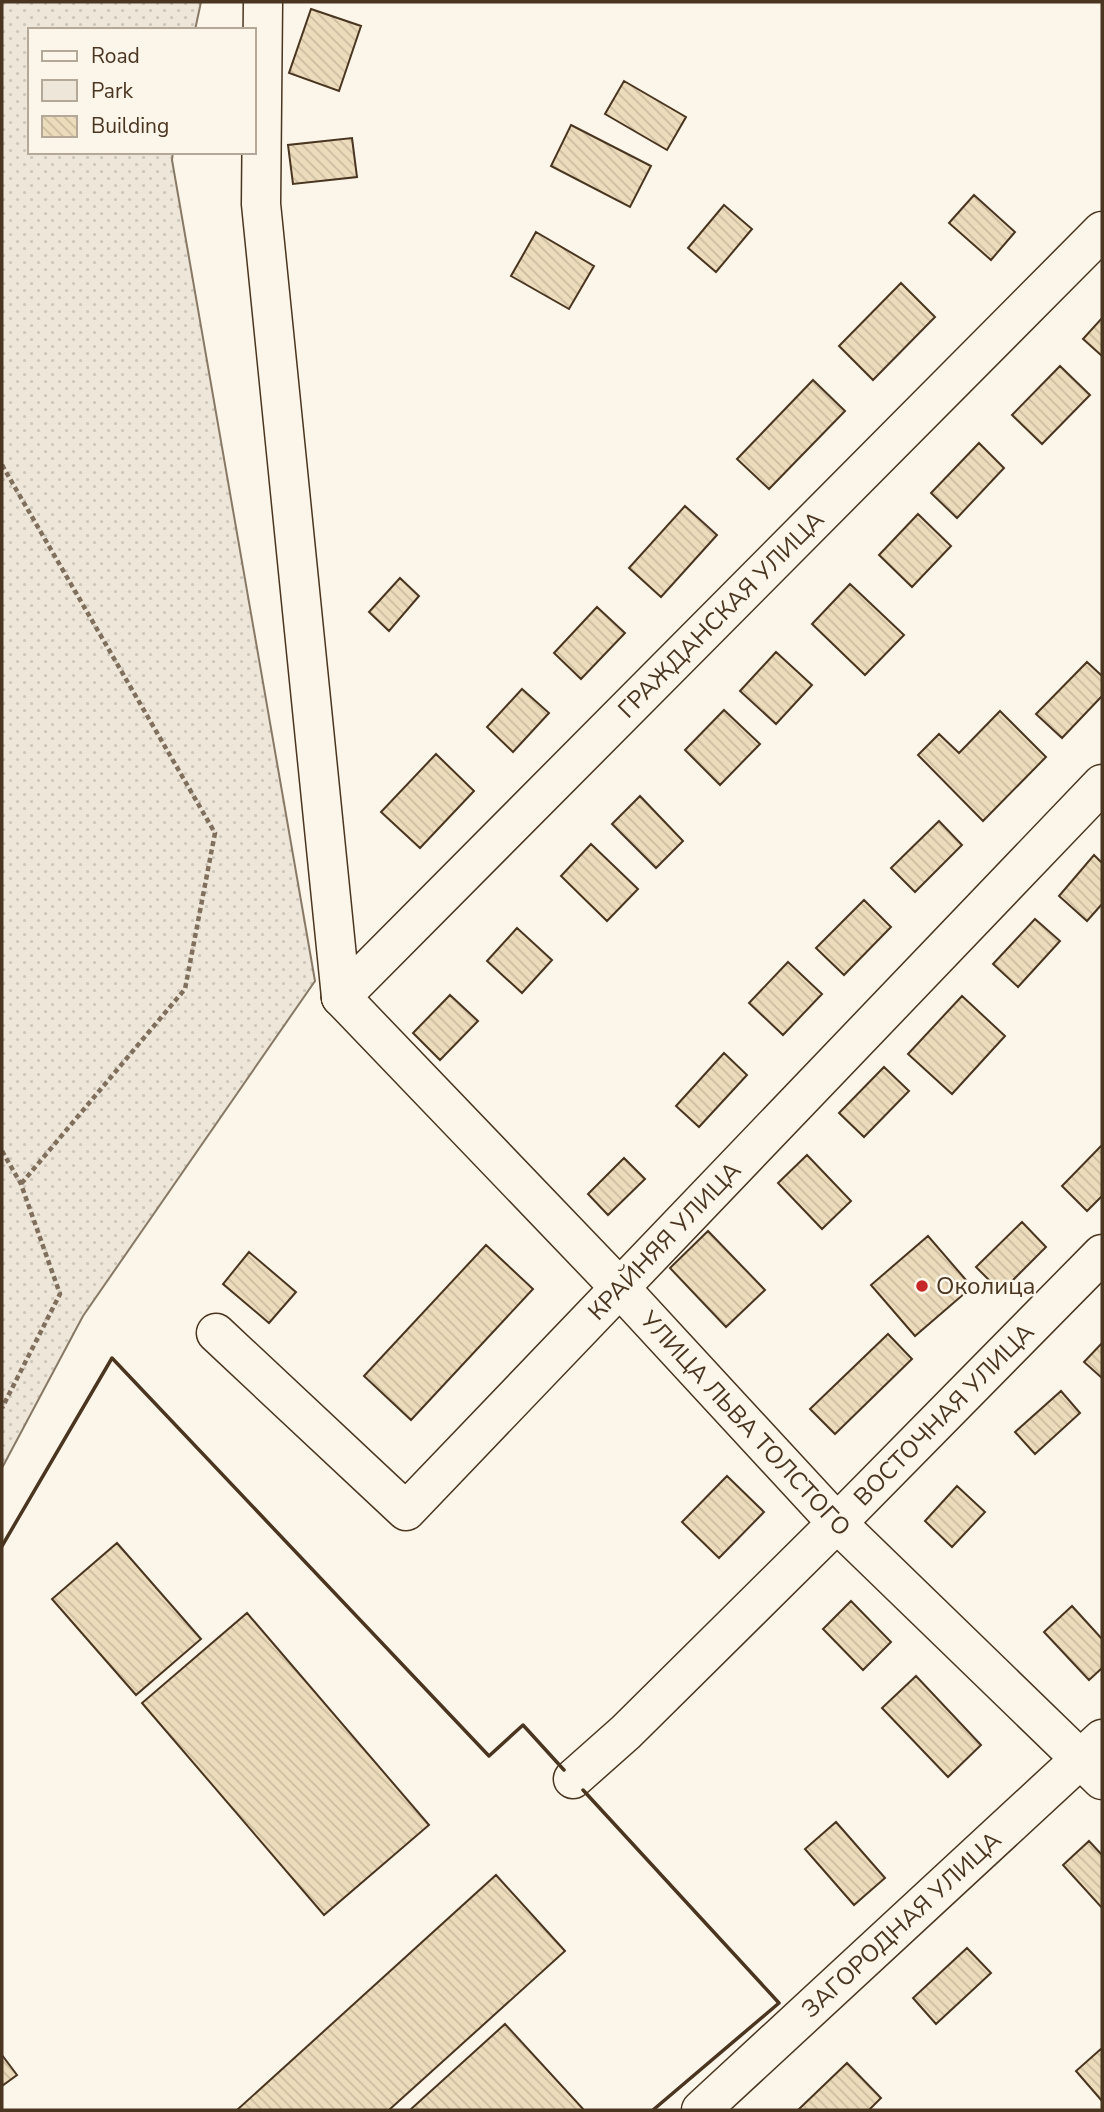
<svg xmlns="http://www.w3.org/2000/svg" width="1104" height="2112" viewBox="0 0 1104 2112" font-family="'Nunito Sans',sans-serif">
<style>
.green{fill:url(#green-dots);stroke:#887966;stroke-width:2}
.building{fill:url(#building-back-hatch);stroke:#4a3520;stroke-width:2}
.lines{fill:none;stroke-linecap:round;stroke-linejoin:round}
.minor-casing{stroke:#4a3520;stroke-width:41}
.path{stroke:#7f6f5c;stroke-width:4.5;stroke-dasharray:5 3.5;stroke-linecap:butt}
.minor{stroke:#fbf6e9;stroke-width:38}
.wall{stroke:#4a3520;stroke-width:3.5}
.poi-dot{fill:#c62828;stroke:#fbf6e9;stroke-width:2.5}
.labels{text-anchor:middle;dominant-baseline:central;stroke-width:5;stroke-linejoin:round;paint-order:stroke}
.street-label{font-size:24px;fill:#4a3520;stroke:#fbf6e9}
.poi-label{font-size:24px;fill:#4a3520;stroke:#fbf6e9;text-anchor:start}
</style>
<defs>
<pattern id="green-dots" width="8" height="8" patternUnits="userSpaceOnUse" patternTransform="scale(1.75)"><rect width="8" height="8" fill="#ede6d9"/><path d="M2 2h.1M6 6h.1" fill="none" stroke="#cdc6ba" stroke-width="1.8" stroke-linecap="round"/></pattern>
<pattern id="building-back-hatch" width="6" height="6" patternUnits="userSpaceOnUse" patternTransform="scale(1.75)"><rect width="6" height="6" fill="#ecdcbc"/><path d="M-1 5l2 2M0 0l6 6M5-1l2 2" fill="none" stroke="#ccbda1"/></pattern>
</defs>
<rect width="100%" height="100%" fill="#fbf6e9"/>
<!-- green -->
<path class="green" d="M2,2h199l-6,28h-165v122h143l-1,8 143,821 -232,335 -81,152z"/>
<!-- building -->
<path class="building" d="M311,9l50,17 -22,65 -50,-18z
M624,81l62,36 -19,33 -62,-36z
M571,125l80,41 -21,41 -79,-41z
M352,138l5,39 -64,7 -5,-39z
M974,195l41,37 -24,28 -42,-37z
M724,205l28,24 -36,43 -28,-24z
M536,232l58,34 -25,43 -58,-33z
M901,283l34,34 -62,63 -34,-34z
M1102,318v38l-19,-17z
M1060,366l30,29 -48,49 -30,-29z
M813,380l32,31 -76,78 -32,-30z
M979,443l25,25 -47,50 -26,-25z
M685,506l32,29 -56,62 -32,-29z
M918,514l33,32 -39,41 -33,-32z
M400,578l19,18 -30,35 -20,-19z
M850,584l54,51 -39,40 -53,-51z
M597,607l28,26 -44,46 -27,-26z
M776,652l36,33 -36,39 -36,-33z
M1087,662l15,14v20l-40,42 -26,-24z
M522,689l27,24 -36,39 -26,-25z
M724,710l36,34 -40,41 -35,-35z
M1000,711l46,46 -63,64 -65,-66 21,-21 20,19z
M436,754l38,37 -54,57 -39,-36z
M640,796l43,45 -27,27 -44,-44z
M939,821l23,24 -47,47 -24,-24z
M591,844l47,45 -31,32 -46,-45z
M1094,855l8,8v41l-15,17 -28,-25z
M864,900l27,27 -47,48 -28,-27z
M1035,919l25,22 -42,46 -25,-23z
M517,928l35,32 -30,33 -35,-32z
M788,962l34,32 -39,41 -34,-32z
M450,995l28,26 -38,39 -27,-27z
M962,996l43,40 -53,58 -44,-40z
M724,1053l23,22 -48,52 -23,-21z
M884,1067l25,24 -45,46 -25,-24z
M1102,1145v51l-15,15 -25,-25z
M807,1155l44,46 -29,28 -44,-46z
M624,1158l21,21 -37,36 -20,-21z
M1022,1222l24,25 -45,45 -25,-25z
M708,1231l57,59 -39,37 -56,-59z
M928,1236l44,51 -57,49 -44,-51z
M486,1245l47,44 -122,131 -47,-44z
M249,1252l47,40 -27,31 -46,-39z
M888,1334l24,25 -77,75 -25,-25z
M1102,1343v35l-18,-16z
M1061,1391l19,22 -45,41 -20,-22z
M727,1476l37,36 -45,46 -37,-36z
M957,1486l28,26 -33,35 -27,-26z
M117,1543l84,96 -65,56 -84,-96z
M851,1601l40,41 -28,28 -40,-41z
M1072,1606l30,33v29l-13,12 -45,-48z
M247,1613l182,212 -105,90 -182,-212z
M916,1676l65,69 -33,32 -66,-69z
M836,1822l49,56 -31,27 -49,-56z
M1089,1841l13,14v53l-39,-43z
M496,1875l69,76 -176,159h-152z
M967,1948l24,25 -55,51 -23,-26z
M505,2024l79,86h-174z
M1102,2048v53l-26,-30z
M2,2055l15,20 -15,11z
M847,2063l34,35 -12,12h-71z"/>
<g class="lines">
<!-- minor casing -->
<g class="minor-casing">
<g id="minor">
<path d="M263,2l-2,202 80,793"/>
<path id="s1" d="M341,997l280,292 216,234 265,257"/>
<path id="s2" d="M341,997l761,-766"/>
<path id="s3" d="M216,1333l190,178 696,-727"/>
<path id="s4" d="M573,1779l53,-47 211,-209 265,-269"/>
<path id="s5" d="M701,2110l401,-371"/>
</g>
</g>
<!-- path -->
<path class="path" d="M2,465l213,368 -30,156 -164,195
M2,1151l19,33 39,110 -58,114"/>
<!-- minor -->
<use href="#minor" class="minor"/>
<!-- wall -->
<path class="wall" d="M2,1546l110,-188 377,398 34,-31 41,45
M583,1790l196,213 -126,107"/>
</g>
<!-- markers -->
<circle class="poi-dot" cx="922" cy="1286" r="7"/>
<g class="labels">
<!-- street labels -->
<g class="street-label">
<text stroke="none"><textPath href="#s2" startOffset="539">ГРАЖДАНСКАЯ УЛИЦА</textPath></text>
<text stroke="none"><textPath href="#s3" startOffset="634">КРАЙНЯЯ УЛИЦА</textPath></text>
<text stroke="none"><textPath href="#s4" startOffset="520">ВОСТОЧНАЯ УЛИЦА</textPath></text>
<text stroke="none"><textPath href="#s1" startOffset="588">УЛИЦА ЛЬВА ТОЛСТОГО</textPath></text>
<text stroke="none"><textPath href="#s5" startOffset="273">ЗАГОРОДНАЯ УЛИЦА</textPath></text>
</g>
<!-- poi labels -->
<g class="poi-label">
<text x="936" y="1286">Околица</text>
</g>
</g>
<!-- border -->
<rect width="1104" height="2112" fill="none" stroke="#4a3520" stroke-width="7"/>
<!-- legend -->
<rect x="28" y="28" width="228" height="126" fill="#fbf6e9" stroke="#b4a999" stroke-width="2"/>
<rect x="42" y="51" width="35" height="10" fill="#fbf6e9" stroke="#b4a999" stroke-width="2"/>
<text x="91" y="63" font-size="21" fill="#4a3520">Road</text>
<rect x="42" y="80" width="35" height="21" fill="#ede6d9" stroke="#b4a999" stroke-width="2"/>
<text x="91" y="98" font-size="21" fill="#4a3520">Park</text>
<rect x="42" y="116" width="35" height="21" fill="url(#building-back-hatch)" stroke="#b4a999" stroke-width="2"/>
<text x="91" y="133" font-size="21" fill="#4a3520">Building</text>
</svg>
